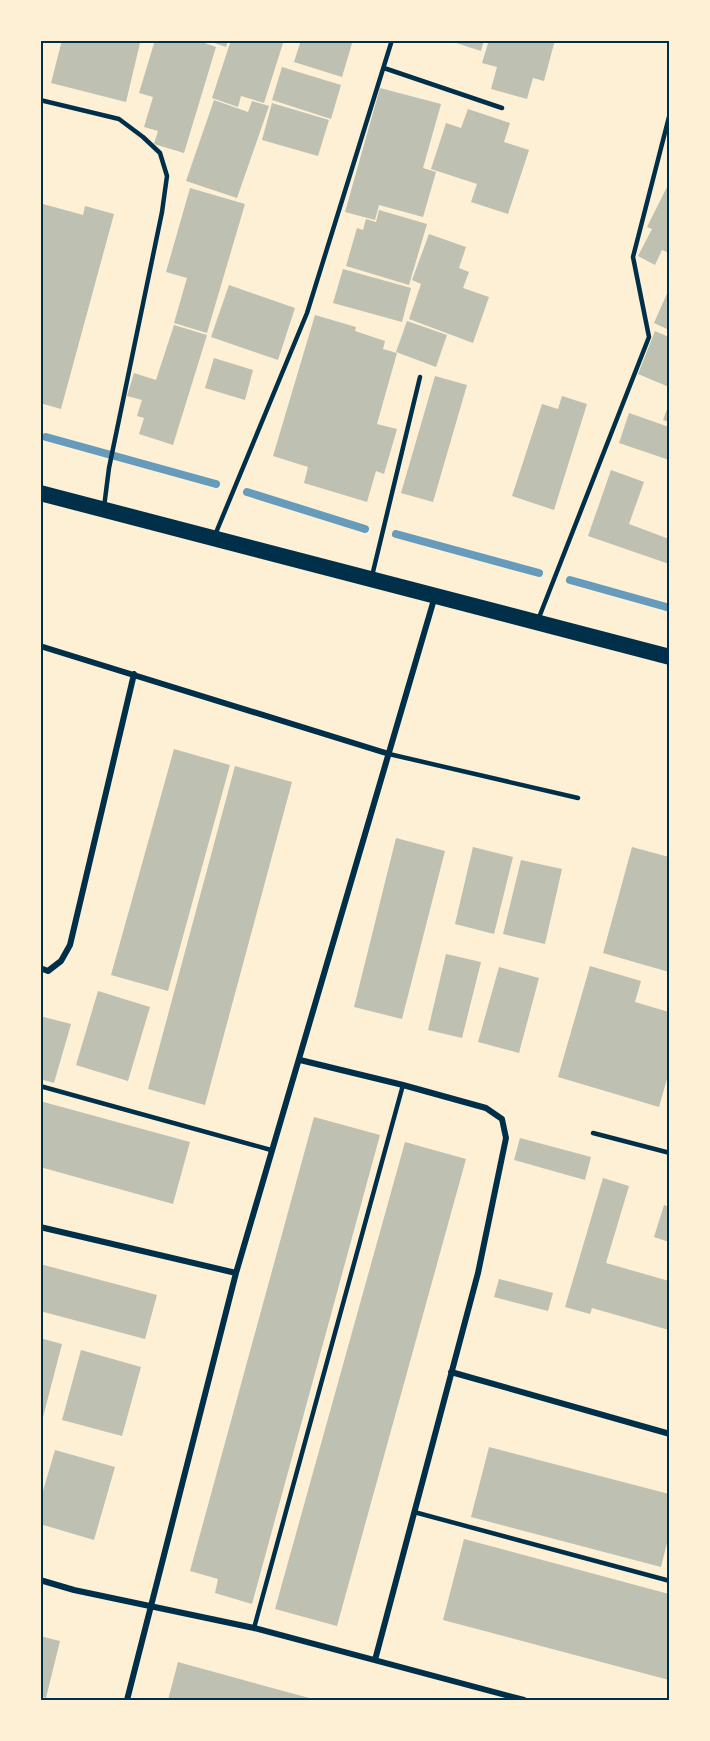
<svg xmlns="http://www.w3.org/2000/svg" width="710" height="1741" viewBox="0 0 710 1741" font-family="Cabin,sans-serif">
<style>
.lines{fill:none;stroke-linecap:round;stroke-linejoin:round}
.stream{stroke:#669bbc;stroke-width:8}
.building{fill:#bec0b2}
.service{stroke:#003049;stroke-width:4.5}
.minor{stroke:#003049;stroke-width:6}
.trunk{stroke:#003049;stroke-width:16}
.neatline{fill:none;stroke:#003049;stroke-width:2}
</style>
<rect width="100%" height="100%" fill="#fdf0d5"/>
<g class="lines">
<!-- stream -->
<path class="stream" d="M46,437l170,47
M247,492l118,37
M396,534l143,39
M570,580l100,28"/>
</g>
<!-- building -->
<path class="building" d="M62,40h70l8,3 -14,59 -75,-19z
M155,40h41l20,7 -32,106 -30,-9 4,-13 -14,-4 9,-30 -14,-4z
M206,40h22l-2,7z
M231,40h53l-20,63 -23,-7 -3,11 -26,-9z
M301,40h52l-11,37 -48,-15z
M447,40h37l-3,11z
M489,40h66l-11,41 -11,-3 -6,21 -36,-10 6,-22 -15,-4z
M282,67l59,18 -10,34 -59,-19z
M380,88l61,16 -18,64 13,4 -13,45 -44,-12 -4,15 -30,-8z
M214,100l34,12 4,-11 17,5 -32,92 -51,-17z
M272,103l57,17 -11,36 -56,-16z
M468,109l42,14 -6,19 25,8 -21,64 -37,-12 6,-18 -46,-15 15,-46 15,5z
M669,183v70l-7,-3 -7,15 -17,-9 14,-27 -5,-2z
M190,188l55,16 -38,129 -33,-10 13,-45 -21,-6z
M43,204l40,11 2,-9 29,8 -53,195 -21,-6v-190z
M379,210l48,14 -18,61 -63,-19 11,-38 6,2 3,-11 10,3z
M429,234l37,13 -7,21 10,4 -6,16 26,9 -16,46 -64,-24 12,-35 -9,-4z
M343,269l68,19 -9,34 -69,-19z
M229,285l66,23 -17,52 -67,-23z
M669,289v41l-15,-7z
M315,315l41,12 -1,4 30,10 -2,8 14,4 -20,71 20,5 -13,45 -8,-3 -9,31 -63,-19 4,-16 -35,-11z
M407,321l40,14 -11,32 -40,-15z
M174,325l33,10 -34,110 -34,-11 5,-16 -7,-2 5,-16 -15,-4 7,-23 22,7z
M655,331l14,6v50l-31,-13z
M214,358l39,12 -8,30 -40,-12z
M435,376l32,9 -34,117 -32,-9z
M562,396l25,8 -33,106 -42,-14 30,-92 16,5z
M669,404v18l-6,-2z
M629,413l40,14v33l-50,-17z
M611,470l33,12 -15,42 40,15v25l-81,-28z
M174,749l56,16 -62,226 -57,-16z
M235,766l57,16 -87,323 -57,-16z
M396,838l49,13 -43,168 -48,-12z
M473,847l40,10 -19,77 -39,-10z
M632,847l37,10v115l-66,-19z
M521,860l41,9 -17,75 -42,-10z
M446,954l35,8 -19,76 -34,-8z
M590,966l51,15 -6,21 34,10v60l-10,35 -101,-30z
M499,967l40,11 -20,75 -41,-11z
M98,991l52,16 -22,74 -52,-16z
M40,1016l31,8 -17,59 -14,-4z
M40,1101l150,41 -17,62 -133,-37z
M314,1117l66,18 -128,469 -37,-11 3,-14 -28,-8z
M520,1138l71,19 -6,23 -71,-20z
M405,1142l61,17 -129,467 -62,-17z
M603,1178l26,8 -23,77 63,18v49l-77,-22 -2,6 -25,-7z
M664,1205l5,2v35l-15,-5z
M40,1264l117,31 -12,44 -105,-28z
M499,1279l54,14 -5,18 -54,-14z
M40,1338l22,6 -19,73h-3z
M81,1350l60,17 -19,69 -60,-16z
M489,1447l180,47v41l-8,32 -190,-50z
M55,1450l60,17 -21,73 -54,-16v-23z
M464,1539l205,55v86l-226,-60z
M40,1636l20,5 -14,57 -6,-2z
M178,1662l109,30 30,8h-149z"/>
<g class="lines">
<!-- service -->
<path class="service" d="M384,68l118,40
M40,100l79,19 24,18 17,16 7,23 -5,36 -53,256 -5,39
M215,535l92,-222 85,-273
M372,576l48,-199
M538,620l111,-283 -16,-80 37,-144
M389,754l189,44
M40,1086l231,64
M593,1133l77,20
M414,1512l256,69
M254,1628l149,-543"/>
<!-- minor -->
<path class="minor" d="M40,646l349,108
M40,968l8,3 13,-10 9,-16 64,-271
M300,1060l103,25 83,23 16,11 4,19 -28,135 -103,387
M40,1227l196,46
M451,1372l219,62
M40,1580l34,10 180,38 270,72
M127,1700l109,-427 199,-677"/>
<!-- trunk -->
<path class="trunk" d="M40,493l630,164"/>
</g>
<!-- border -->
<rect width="710" height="1741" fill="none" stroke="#fdf0d5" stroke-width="84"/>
<rect x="42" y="42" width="626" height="1657" class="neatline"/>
</svg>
